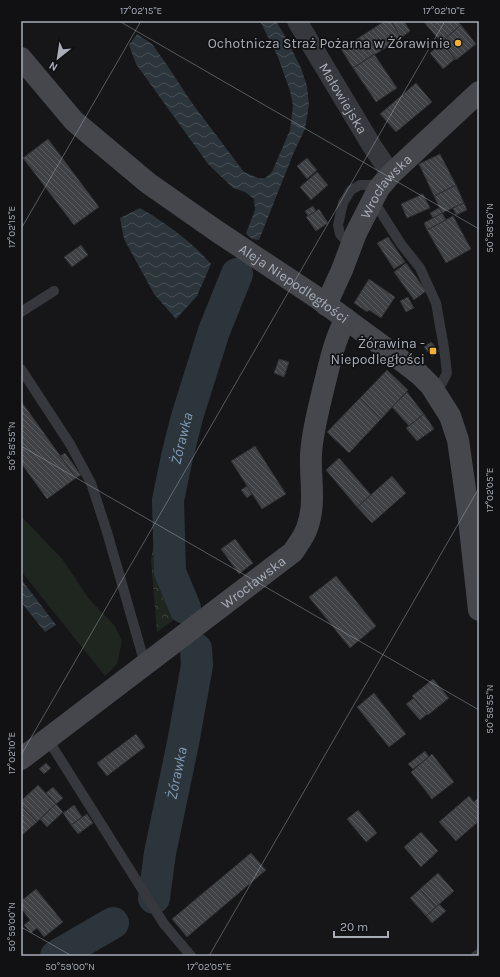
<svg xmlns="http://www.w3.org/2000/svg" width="500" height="977" viewBox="0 0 500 977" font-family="Karla,sans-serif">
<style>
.green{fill:#1e261f}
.forest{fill:url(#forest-crowns)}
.water{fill:url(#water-waves)}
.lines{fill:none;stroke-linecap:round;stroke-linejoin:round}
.river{stroke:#2c353c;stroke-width:32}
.building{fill:url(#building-back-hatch);stroke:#303034}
.lane{stroke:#37383d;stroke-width:10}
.street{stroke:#37383d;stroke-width:20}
.secondary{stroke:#45474d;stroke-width:22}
.ticks{fill:none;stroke:#a8adb8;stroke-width:1;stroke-opacity:0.45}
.poi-dot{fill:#f2b134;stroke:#111113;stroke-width:1.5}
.labels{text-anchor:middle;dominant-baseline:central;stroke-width:3.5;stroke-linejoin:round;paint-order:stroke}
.poi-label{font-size:14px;fill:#a8adb8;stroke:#111113;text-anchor:end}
.street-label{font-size:14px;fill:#a8adb8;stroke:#111113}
.water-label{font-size:15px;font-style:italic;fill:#7f9bb3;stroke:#111113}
.neatline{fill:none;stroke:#a8adb8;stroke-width:1.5}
.ticks-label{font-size:10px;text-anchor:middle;fill:#a8adb8}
</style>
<defs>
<pattern id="forest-crowns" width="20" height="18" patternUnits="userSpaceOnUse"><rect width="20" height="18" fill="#1e261f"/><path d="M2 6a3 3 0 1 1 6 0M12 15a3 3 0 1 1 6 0" fill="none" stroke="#3c433d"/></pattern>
<pattern id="water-waves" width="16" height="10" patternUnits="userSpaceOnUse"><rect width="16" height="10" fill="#2c353c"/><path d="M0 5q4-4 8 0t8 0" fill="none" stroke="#485056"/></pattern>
<pattern id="building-back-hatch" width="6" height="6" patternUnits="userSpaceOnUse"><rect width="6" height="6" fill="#404145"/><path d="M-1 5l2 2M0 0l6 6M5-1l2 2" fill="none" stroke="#595a5e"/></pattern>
</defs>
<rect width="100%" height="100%" fill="#161618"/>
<!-- green -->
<path class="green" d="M21,516l42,44 26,39 26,27 7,15 -5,23 -12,12 -84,-105z"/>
<!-- forest -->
<path class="forest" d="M209,328v3l-7,19 -25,77 -13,82 6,76 5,34 -18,13 -6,-72 7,-41 14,-96 26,-89z"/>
<!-- water -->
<path class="water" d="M260,21h16l9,15 16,32 6,18 2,19 -4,24 -11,23 -35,88 -7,-1 -6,-6 9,-23 -1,-11 -9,-7 -12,-4 -25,-24 -72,-100 -7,-19 8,-11 15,10 15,21 25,38 52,69 14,6h7l7,-6 18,-42 3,-24 -3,-15 -12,-34z
M140,208c27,16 50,32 71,56l-14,32 -21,23 -22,-25 -30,-55 -4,-21z
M21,579l35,46 -11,7 -24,-30z"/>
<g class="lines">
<!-- river -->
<g class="river">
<path id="s1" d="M185,608l-15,-36 -2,-72 9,-43 10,-40 27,-86 23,-57"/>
<path id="s2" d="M154,898l6,-45 23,-110 14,-78 -1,-16"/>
<path d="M56,956l57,-33"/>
</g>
</g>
<!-- building -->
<path class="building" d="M385,21h6l10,17 -48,30 -12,-19z
M391,21h13l6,10 -9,7z
M423,21h34l4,4 -20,17z
M461,25l15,19 -20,16 -15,-18z
M442,43l13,16 -12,10 -13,-16z
M374,54l23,34 -21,14 -23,-34z
M416,83l16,19 -36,30 -16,-18z
M48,139l51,68 -25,18 -51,-67z
M440,154l16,31 -22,11 -15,-32z
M307,158l10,12 -10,9 -10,-13z
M317,172l11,13 -17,15 -11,-13z
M456,185l8,18 -22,10 -8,-17z
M423,194l7,14 -23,10 -6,-14z
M464,203l3,7 -11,5 -3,-7z
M313,206l3,5 -8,5 -3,-5z
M439,208l3,5 -9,5 -3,-5z
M319,209l9,14 -12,8 -10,-14z
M442,213l4,7 -19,10 -3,-7z
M453,216l18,33 -25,14 -19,-33z
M388,237l17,25 -11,7 -17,-26z
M81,245l7,10 -16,12 -8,-10z
M406,263l20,28 -12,9 -20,-28z
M369,279l26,18 -14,21 -12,-8 -2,2 -13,-9z
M408,297l6,11 -8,4 -6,-11z
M431,342l8,9 -7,6 -8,-10z
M279,359l10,3 -5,15 -10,-4z
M387,370l21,20 -27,29 -21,-21z
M407,392l17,22 -15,12 -17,-19z
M360,398l21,21 -32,34 -22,-21z
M21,401l55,77 -29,21 -26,-36z
M424,414l10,15 -17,12 -11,-13z
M255,446l31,48 -24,15 -31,-48z
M65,453l16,22 -5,3 -16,-22z
M339,458l32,37 -14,12 -31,-37z
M392,476l14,17 -34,30 -15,-16z
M247,486l5,8 -5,4 -6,-8z
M235,539l18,24 -14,11 -18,-25z
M336,576l40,50 -26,22 -41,-51z
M433,679l16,19 -21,17 -16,-19z
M374,693l32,41 -17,13 -32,-40z
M414,698l13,16 -7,6 -14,-16z
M136,734l9,13 -38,29 -10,-13z
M425,751l4,6 -16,12 -5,-5z
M432,754l22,28 -22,17 -21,-27z
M46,763l5,5 -7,6 -5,-5z
M38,785l18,19 -19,18 -16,-17v-4z
M53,787l10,11 -7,6 -10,-11z
M469,796l5,6 5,-5v24l-23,20 -17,-19z
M56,804l7,8 -16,15 -7,-8z
M21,805l16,17 -16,14z
M74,805l8,12 -11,8 -8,-12z
M358,810l19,23 -11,9 -19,-23z
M87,814l6,9 -15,11 -7,-9z
M421,832l17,19 -17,16 -17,-20z
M251,853l15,17 -79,67 -15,-18z
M438,873l16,18 -18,16 -16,-18z
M36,889l27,33 -19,15 -7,-9 -6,5 -7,-8 6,-5 -9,-12v-7z
M420,889l16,18 -10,9 -16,-18z
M439,904l7,7 -14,12 -6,-7z"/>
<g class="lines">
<!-- lane -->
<path class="lane" d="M373,200l28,44 19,24 16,35 8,45 3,25 -5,10 -8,8
M351,246l-11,-12 -2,-9 5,-22 8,-13 9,-5h11l8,3
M21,312l33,-21
M21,369l49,75 21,39 16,49 38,132
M47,738l117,186 27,32
M476,956l3,-2"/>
<!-- street -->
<path class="street" id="s3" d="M297,21l75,125 19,28"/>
<!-- secondary -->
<g class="secondary">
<path id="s4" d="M21,58l53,63 74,62 70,49 98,65 68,50 35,27 12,12 19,30 8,24 10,70 11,100"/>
<path id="s5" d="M326,305l16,-35 14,-37 23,-45 12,-14 88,-82"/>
<path id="s6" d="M21,759l272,-207c5,-8 11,-15 14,-24 9,-24 3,-48 4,-73 1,-23 8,-47 13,-69 6,-23 10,-46 22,-67"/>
</g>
</g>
<!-- ticks -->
<path class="ticks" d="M119,21l360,208M21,229l120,-208M21,446l458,264M21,755l424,-734M21,927l51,29M209,956l270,-468"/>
<!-- markers -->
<g class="poi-dot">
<circle cx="458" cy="43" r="4"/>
<rect x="429" y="347" width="8" height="8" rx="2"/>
</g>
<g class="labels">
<!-- poi labels -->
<g class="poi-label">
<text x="450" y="43">Ochotnicza Straż Pożarna w Żórawinie</text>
<text x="425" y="343">Żórawina -<tspan x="425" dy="16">Niepodległości</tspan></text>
</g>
<!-- street labels -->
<g class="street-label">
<text stroke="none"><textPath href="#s3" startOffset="90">Małowiejska</textPath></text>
<text stroke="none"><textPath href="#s5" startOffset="134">Wrocławska</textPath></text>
<text stroke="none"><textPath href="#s4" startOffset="356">Aleja Niepodległości</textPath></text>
<text stroke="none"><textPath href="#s6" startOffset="292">Wrocławska</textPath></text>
</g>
<!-- water labels -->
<g class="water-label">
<text stroke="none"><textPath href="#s1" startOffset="174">Żórawka</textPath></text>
<text stroke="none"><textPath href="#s2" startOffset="127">Żórawka</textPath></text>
</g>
</g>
<!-- border -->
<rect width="500" height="977" fill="none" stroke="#111113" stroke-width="44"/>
<!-- north arrow -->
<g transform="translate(58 58) rotate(210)" stroke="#111113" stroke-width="3" paint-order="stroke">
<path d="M0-3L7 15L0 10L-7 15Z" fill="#a8adb8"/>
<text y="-6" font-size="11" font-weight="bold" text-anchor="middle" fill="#a8adb8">N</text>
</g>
<!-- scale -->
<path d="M334 931v6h54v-6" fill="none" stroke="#a8adb8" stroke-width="2"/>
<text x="340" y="931" font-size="12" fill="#a8adb8" stroke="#111113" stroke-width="3" paint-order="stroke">20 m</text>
<rect x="22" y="22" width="456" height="933" class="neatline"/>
<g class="ticks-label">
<text x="141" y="14">17°02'15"E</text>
<text x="444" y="14">17°02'10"E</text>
<text transform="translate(11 227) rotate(-90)" y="4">17°02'15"E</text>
<text transform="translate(489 228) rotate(-90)" y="4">50°58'50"N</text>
<text transform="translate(11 446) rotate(-90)" y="4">50°58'55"N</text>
<text transform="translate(489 490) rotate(-90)" y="4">17°02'05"E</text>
<text transform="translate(489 709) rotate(-90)" y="4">50°58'55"N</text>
<text transform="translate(11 753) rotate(-90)" y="4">17°02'10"E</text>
<text transform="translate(11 927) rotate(-90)" y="4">50°59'00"N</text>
<text x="70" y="970">50°59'00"N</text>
<text x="209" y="970">17°02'05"E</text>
</g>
</svg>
